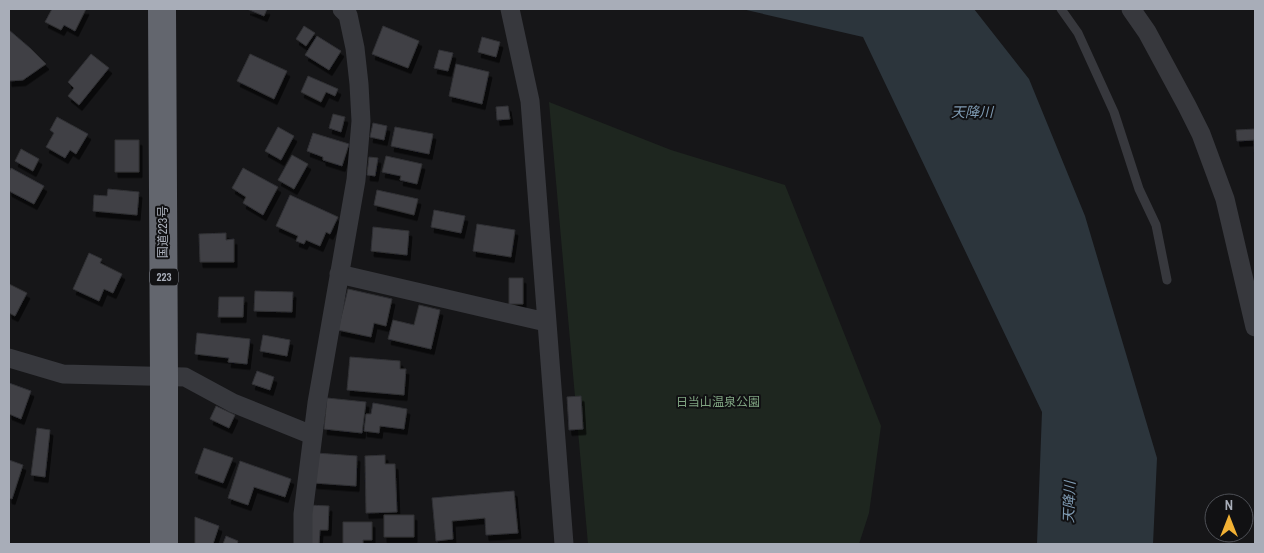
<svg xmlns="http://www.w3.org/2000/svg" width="1264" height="553" viewBox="0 0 1264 553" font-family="'Archivo Narrow','Noto Sans JP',sans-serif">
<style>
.green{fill:#1e261f}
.water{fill:#2c353c}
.building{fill:#404145;stroke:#303034;filter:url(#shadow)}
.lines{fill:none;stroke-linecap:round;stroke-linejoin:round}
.lane{stroke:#37383d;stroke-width:9}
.street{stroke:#37383d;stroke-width:19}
.highway{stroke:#63666e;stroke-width:28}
.labels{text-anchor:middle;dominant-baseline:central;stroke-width:4;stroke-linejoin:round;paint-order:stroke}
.shield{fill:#111113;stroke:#7b7e86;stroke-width:1}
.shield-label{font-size:11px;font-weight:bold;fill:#a8adb8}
.street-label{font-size:12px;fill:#a8adb8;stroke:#111113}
.park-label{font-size:12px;fill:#7fa381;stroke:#111113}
.water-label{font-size:14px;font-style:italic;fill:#7f9bb3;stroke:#111113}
</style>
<defs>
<filter id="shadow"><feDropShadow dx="3" dy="5.5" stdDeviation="0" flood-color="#0009"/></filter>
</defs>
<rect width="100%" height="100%" fill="#161618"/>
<!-- green -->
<path class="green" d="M549,102l122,48 114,35 96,241 -12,87 -10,31h-271z"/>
<!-- water -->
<path class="water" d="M742,9h232l55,70 56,137 72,242 -4,86h-116l5,-132 -179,-375z"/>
<!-- building -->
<path class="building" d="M52,9h34l-11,22 -11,-6 -3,5 -16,-8z
M247,9h20l-3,7z
M304,26l11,7 -9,13 -10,-7z
M383,26l36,15 -11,27 -36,-14z
M9,30l21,18 16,16 -23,16 -14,1z
M317,36l24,15 -12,19 -24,-15z
M482,37l18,5 -4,15 -18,-5z
M439,50l14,3 -5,18 -14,-3z
M91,54l18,14 -30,37 -11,-9 6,-8 -6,-6z
M250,54l37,17 -13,28 -37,-18z
M456,64l33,8 -7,32 -33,-8z
M308,76l30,13 -3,7 -9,-4 -5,10 -20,-10z
M508,106l2,13 -13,1 -1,-13z
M333,114l12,3 -4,15 -12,-4z
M57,117l31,17 -12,20 -6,-4 -5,8 -19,-11 8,-14 -4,-3z
M373,123l14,3 -3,14 -14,-3z
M278,127l16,9 -13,24 -16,-9z
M395,127l38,7 -4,20 -38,-8z
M1255,129v41l-1,-30 -17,1 -1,-11z
M313,133l36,11 -7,22 -19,-6v-3l-16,-6z
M115,140h24v32h-24z
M21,149l18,10 -6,12 -18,-10z
M292,155l16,9 -14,25 -16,-9z
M386,156l36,8 -5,20 -17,-4 1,-4 -19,-4z
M369,157l9,1 -3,18 -8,-1z
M11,168l33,18 -10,18 -25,-13v-19z
M243,168l35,19 -15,28 -20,-12 3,-6 -14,-9z
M108,189l31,3 -2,23 -44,-4 1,-16 13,1z
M377,190l41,9 -4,16 -40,-10z
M290,195l48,22 -8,17 -4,-2 -6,14 -14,-6 -2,4 -8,-3 2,-5 -22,-10z
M434,210l31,6 -4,17 -30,-6z
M477,224l38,6 -4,27 -38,-6z
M373,227l36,4 -2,24 -36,-4z
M226,233v7l8,-1v23h-34l-1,-28z
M89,253l13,6 -2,4 22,11 -9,19 -9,-4 -5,12 -26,-12z
M509,278h14v26h-14z
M9,284l18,9 -12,23 -6,-3z
M348,289l44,10 -6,27 -12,-3 -3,14 -33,-7z
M255,291l38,1 -1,20 -38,-1z
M219,297h25l-1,20h-25z
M419,305l21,5 -9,39 -43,-10 5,-19 21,5z
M197,333l53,6 -3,25 -19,-2 1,-4 -34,-4z
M263,335l27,5 -3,16 -27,-5z
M350,357l50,4v8h6l-2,26 -57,-5z
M257,371l17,6 -4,13 -18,-6z
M9,383l22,8 -10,28 -12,-5z
M581,396l2,33 -14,1 -2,-33z
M327,398l39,4 -4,31 -38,-4z
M373,403l34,6 -3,20 -24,-3 -1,7 -15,-2 2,-17h5z
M216,406l19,9 -6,13 -19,-9z
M37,428l13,2 -5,47 -14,-2z
M204,448l29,10 -10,25 -28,-10z
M316,453l41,3 -1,30 -42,-3z
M385,455v9h10l2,48 -31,1 -1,-57z
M9,460l14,5 -11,34 -3,-1z
M240,461l51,18 -6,18 -31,-10 -6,18 -20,-7z
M514,491l4,42 -32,2 -1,-17 -33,3 1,18 -17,2 -4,-43z
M308,505l21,1 -1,24h-8l-1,14 -13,-1z
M384,515h30v22h-30z
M195,517l24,9 -6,18h-18z
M343,522h29v18h-9v4h-20z
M226,536l12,5 -1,3h-14z"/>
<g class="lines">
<!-- lane -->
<path class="lane" d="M1061,9l17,24 36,79 25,77 17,36 11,55"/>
<!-- street -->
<path class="street" d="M510,9l20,92 34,443
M1131,9l16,23 40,74 14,28 24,65 30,128
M339,274l207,48
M9,358l54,16 122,3 48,26 79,32
M303,544v-30l14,-111 39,-223 5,-59 -2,-37 -4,-36 -7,-33 -6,-6"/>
<!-- highway -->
<path class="highway" d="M162,9l2,366v169"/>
</g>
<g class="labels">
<!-- shield labels -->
<rect class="shield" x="150" y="268.5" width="28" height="17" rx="4"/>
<g class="shield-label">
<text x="164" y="277">223</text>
</g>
<!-- street labels -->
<g class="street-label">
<text transform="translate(163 232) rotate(-90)">国道223号</text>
</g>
<!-- park labels -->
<g class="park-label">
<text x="718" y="402">日当山温泉公園</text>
</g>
<!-- water labels -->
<g class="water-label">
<text x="972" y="112">天降川</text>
<text transform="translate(1069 502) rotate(-88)">天降川</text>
</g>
</g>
<!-- border -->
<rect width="1264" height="553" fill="none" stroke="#a8adb8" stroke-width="20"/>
<!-- north arrow -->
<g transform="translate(1229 518)"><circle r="24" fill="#111113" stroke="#4d4f55"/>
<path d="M0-4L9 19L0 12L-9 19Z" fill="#f2b134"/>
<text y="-8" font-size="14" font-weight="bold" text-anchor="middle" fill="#a8adb8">N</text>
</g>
</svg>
